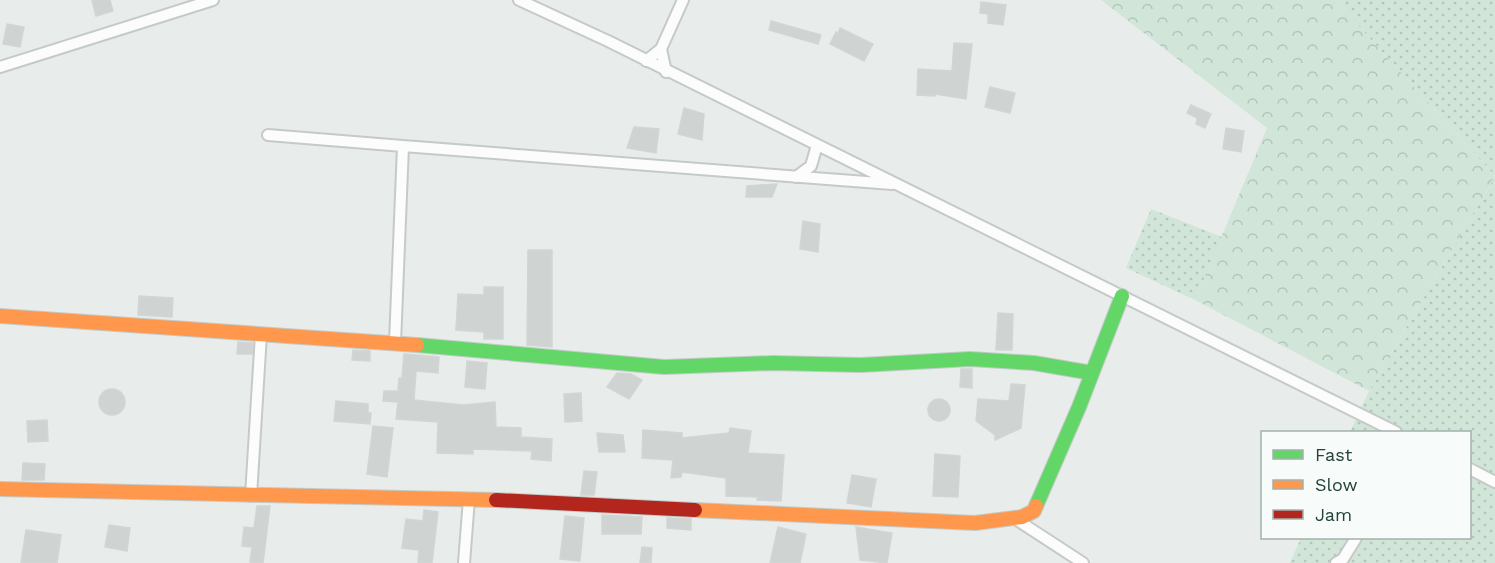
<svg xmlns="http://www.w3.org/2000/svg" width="1495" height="563" viewBox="0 0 1495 563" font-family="'Work Sans',sans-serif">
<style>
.grass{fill:url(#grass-dots)}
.forest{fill:url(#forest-crowns)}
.building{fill:#cfd4d2;stroke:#d1d6d4;stroke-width:1.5}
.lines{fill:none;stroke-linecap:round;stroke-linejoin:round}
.street-casing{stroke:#c5cac8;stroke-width:14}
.fast-casing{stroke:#c3cbc8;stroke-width:16}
.slow-casing{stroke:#c3cbc8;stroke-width:16}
.jam-casing{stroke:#c3cbc8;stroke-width:16}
.street{stroke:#fcfcfc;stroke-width:10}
.fast{stroke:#63d668;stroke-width:14}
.slow{stroke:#ff974d;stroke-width:14}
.jam{stroke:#b3261e;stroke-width:14}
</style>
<defs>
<pattern id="grass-dots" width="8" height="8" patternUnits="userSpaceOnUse" patternTransform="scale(1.5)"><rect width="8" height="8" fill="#d1e6d8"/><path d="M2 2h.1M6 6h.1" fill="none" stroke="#b3c6ba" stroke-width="1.8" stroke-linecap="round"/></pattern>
<pattern id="forest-crowns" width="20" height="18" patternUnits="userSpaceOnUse" patternTransform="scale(1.5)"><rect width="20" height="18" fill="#d1e6d8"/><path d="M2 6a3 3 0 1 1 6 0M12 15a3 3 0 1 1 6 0" fill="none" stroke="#b3c6ba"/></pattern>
</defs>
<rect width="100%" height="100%" fill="#e8edeb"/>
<!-- grass -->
<path class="grass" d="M1335,0h160v563h-205l11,-25h169v-106h-120l19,-41 126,-215z
M1151,209l71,28 -27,63 -69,-32z"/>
<!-- forest -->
<path class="forest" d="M1101,0h234l160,176 -126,215 -174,-91 72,-172z"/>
<!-- building -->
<path class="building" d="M92,0h18l3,11 -17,5z
M981,2l25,3 -3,20 -15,-2v-9l-8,-1z
M771,21l50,14 -3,9 -49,-14z
M7,24l17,3 -4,20 -17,-3z
M840,28l33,16 -9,17 -34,-17 6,-12 2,1z
M954,43l18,1 -6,55 -31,-5v2l-18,-1 1,-26 34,2z
M990,87l25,6 -5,20 -25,-6z
M1191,105l20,9 -6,14 -9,-4 1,-6 -10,-5z
M684,108l20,6 -2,26 -24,-6z
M634,127l25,2 -3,24 -29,-5z
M1226,128l18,3 -3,21 -18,-3z
M777,184l-5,13h-26l1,-11z
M803,221l17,3 -2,28 -18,-3z
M528,250h24v97l-25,-2z
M484,287h19v52h-19v-7l-28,-2 2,-36 26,1z
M139,296l34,2 -1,19 -34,-2z
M998,313l15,1 -1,36h-16z
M238,342l15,1 -1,11h-15z
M353,350l17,1v10l-18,-1z
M404,354l35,3 -1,16 -22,-2 -2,29 49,5 32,-3 1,25 25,1v9l31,2 -1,22 -20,-2 1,-8 -59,-2v5l-36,-1 1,-31 -42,-3 2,-17 -15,-1 1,-10h14l1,-13h3z
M467,361l20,2 -2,26 -20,-2z
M961,369h11v19l-12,-1z
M617,373l14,1 11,6 -13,19 -22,-12z
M1011,384l14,1 -4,43 -26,12v-5l-19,-14 2,-22 31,2z
M99 402a13 13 0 1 1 26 0a13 13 0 1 1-26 0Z
M581,393l1,28 -17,1 -1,-28z
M928 410a11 11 0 1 1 22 0a11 11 0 1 1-22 0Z
M336,401l32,3v9h3l-1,11 -36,-3z
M47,420l1,21 -20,1 -1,-21z
M373,426l20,2 -6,49 -20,-3z
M730,428l21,3 -3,22 36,2 -3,46 -24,-1 1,-3 -32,-1v-18l-44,-6 -1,5 -10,1 2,-18 -31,-2 1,-28 39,3v5l47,-5z
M597,433l26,2 2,17h-26z
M935,454l25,2 -2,41 -25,-1z
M23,463l22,1 -1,16h-22z
M584,471l13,1 -3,23h-13z
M852,475l24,4 -5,28 -24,-4z
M257,506h13l-7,57 -13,-1 2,-15 -10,-1 2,-19 10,1z
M424,510l14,2 -6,51h-14l1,-13 -17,-2 4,-29 17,2z
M602,515l40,2 -1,17h-39z
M565,516l19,2 -4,43 -20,-2z
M667,518l24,1v11l-24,-2z
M109,525l21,3 -3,23 -22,-4z
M778,527l28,7 -6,29h-30z
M856,527l36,6 -5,30 -27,-3z
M26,530l35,5 -4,28h-36z
M642,547l10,1 -1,15h-11z"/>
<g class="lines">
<!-- street casing -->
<g class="street-casing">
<path id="street" d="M519,0l89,41 788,391
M661,49l22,-49
M646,61l15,-12 5,23
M0,67l213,-67
M268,135l135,11
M796,177l15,-11 6,-21
M395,343l8,-197 489,38
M1470,469l25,13
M251,496l10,-162
M1014,518l69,45
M464,563l5,-64
M1336,563l7,-4 13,-21"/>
</g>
<!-- fast casing -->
<g class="fast-casing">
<path id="fast" d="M417,345l247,22 109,-4 88,2 109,-6 64,4 58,10
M1036,506l43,-99 43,-111"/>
</g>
<!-- slow casing -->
<g class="slow-casing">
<path id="slow" d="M0,316l417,29
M0,489l496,11
M695,510l280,13 47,-6 12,-6 2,-5"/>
</g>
<!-- jam casing -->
<g class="jam-casing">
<path id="jam" d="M496,500l199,10"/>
</g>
<!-- street -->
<use href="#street" class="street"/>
<!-- fast -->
<use href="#fast" class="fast"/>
<!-- slow -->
<use href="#slow" class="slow"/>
<!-- jam -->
<use href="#jam" class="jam"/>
</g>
<!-- legend -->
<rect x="1261" y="431" width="210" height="108" fill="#f7fbf9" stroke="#a3b1ad" stroke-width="1.5"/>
<rect x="1273" y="450" width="30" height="9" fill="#63d668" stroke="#a3b1ad" stroke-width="1.5"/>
<text x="1315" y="461" font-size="18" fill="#24423a">Fast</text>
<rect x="1273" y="480" width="30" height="9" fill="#ff974d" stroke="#a3b1ad" stroke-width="1.5"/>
<text x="1315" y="491" font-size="18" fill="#24423a">Slow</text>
<rect x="1273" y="510" width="30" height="9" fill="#b3261e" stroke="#a3b1ad" stroke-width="1.5"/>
<text x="1315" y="521" font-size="18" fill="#24423a">Jam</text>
</svg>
